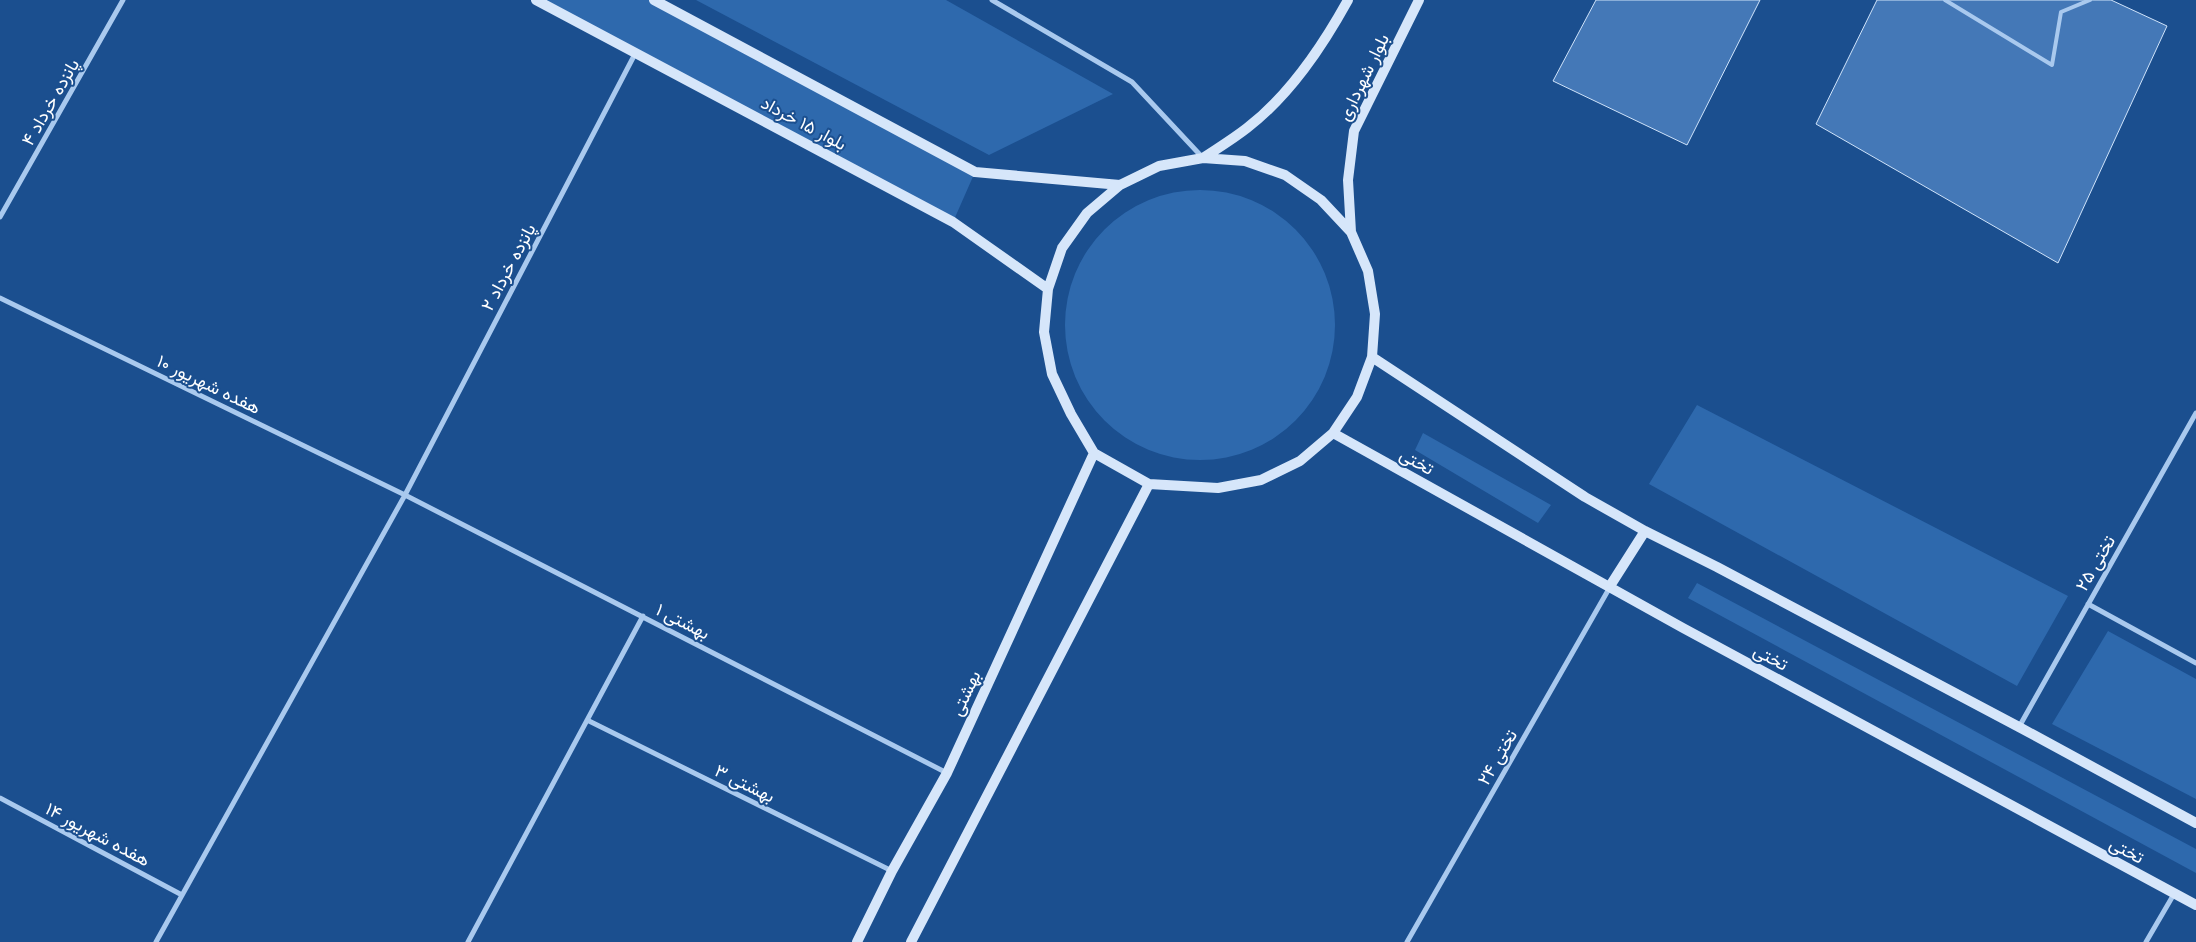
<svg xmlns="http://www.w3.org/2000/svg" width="2196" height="942" viewBox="0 0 2196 942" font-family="Mulish,Vazirmatn,sans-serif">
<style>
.green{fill:#2e69ad}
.building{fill:#4478b7;stroke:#cfe3fa}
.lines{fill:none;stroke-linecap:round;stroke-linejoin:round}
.lane{stroke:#a9c9ee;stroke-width:4}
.street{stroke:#a9c9ee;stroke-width:5}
.secondary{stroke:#d6e6fa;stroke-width:10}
.labels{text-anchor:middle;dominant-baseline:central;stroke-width:4;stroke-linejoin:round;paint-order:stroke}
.street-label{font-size:18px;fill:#fff;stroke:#1b4f8f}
</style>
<rect width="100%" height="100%" fill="#1b4f8f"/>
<!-- green -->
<path class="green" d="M531,0h123l321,172 -22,50z
M696,0h250l167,94 -124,61z
M1065 325a135 135 0 1 1 270 0a135 135 0 1 1-270 0Z
M1697,405l371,191 -51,90 -368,-202z
M1423,433l128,72 -13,18 -123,-73z
M1697,583l499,266v24l-508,-275z
M2108,631l88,48v120l-144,-75z"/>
<!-- building -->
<path class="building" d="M1596,0h164l-73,145 -134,-64z
M1877,0h234l56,26 -109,237 -242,-139z"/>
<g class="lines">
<!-- lane -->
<path class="lane" d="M1945,0l107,65 9,-53 29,-12"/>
<!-- street -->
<path class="street" d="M992,0l140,82 71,76
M0,217l123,-217
M0,298l405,197 542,278
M2088,604l108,59
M587,720l305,151
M2019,727l177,-314
M0,798l182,97
M156,942l249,-447 231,-443
M468,942l175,-326
M1407,942l203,-355
M2146,942l28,-48"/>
<!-- secondary -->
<path class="secondary" d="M536,0l417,222 95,67
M654,0l321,172 145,13
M1203,158l42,3 40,14 36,25 30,32 17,39 7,43 -3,43 -15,40 -24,36 -33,28 -39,19 -43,8 -69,-4 -55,-31 -23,-39 -19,-40 -8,-42 4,-43 14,-41 25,-35 33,-28 39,-19z
M1203,158c15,-10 30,-19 44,-30 43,-33 75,-81 101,-128
M1351,232l-3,-52 6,-49 65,-131
M1372,357l213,140 60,34 72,36 302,160 177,96
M1333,433l350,195 513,277
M1610,586l35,-55
M857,942l35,-71 55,-98 147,-320
M911,942l238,-458"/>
</g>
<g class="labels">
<!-- street labels -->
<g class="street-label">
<text transform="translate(1363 77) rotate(-64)">بلوار شهرداری</text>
<text transform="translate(50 102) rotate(-60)">پانزده خرداد ۴</text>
<text transform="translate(804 123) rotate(28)">بلوار ۱۵ خرداد</text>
<text transform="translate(508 267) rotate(-62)">پانزده خرداد ۲</text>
<text transform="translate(209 384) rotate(26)">هفده شهریور ۱۰</text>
<text transform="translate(1417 461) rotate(29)">تختی</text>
<text transform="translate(2095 563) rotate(-60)">تختی ۲۵</text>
<text transform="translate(683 621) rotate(27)">بهشتی ۱</text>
<text transform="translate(1771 657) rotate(28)">تختی</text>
<text transform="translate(965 693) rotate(-65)">بهشتی</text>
<text transform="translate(1497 757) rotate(-60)">تختی ۲۴</text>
<text transform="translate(745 783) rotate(26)">بهشتی ۳</text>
<text transform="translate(98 834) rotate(28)">هفده شهریور ۱۴</text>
<text transform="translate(2127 850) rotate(28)">تختی</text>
</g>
</g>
</svg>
